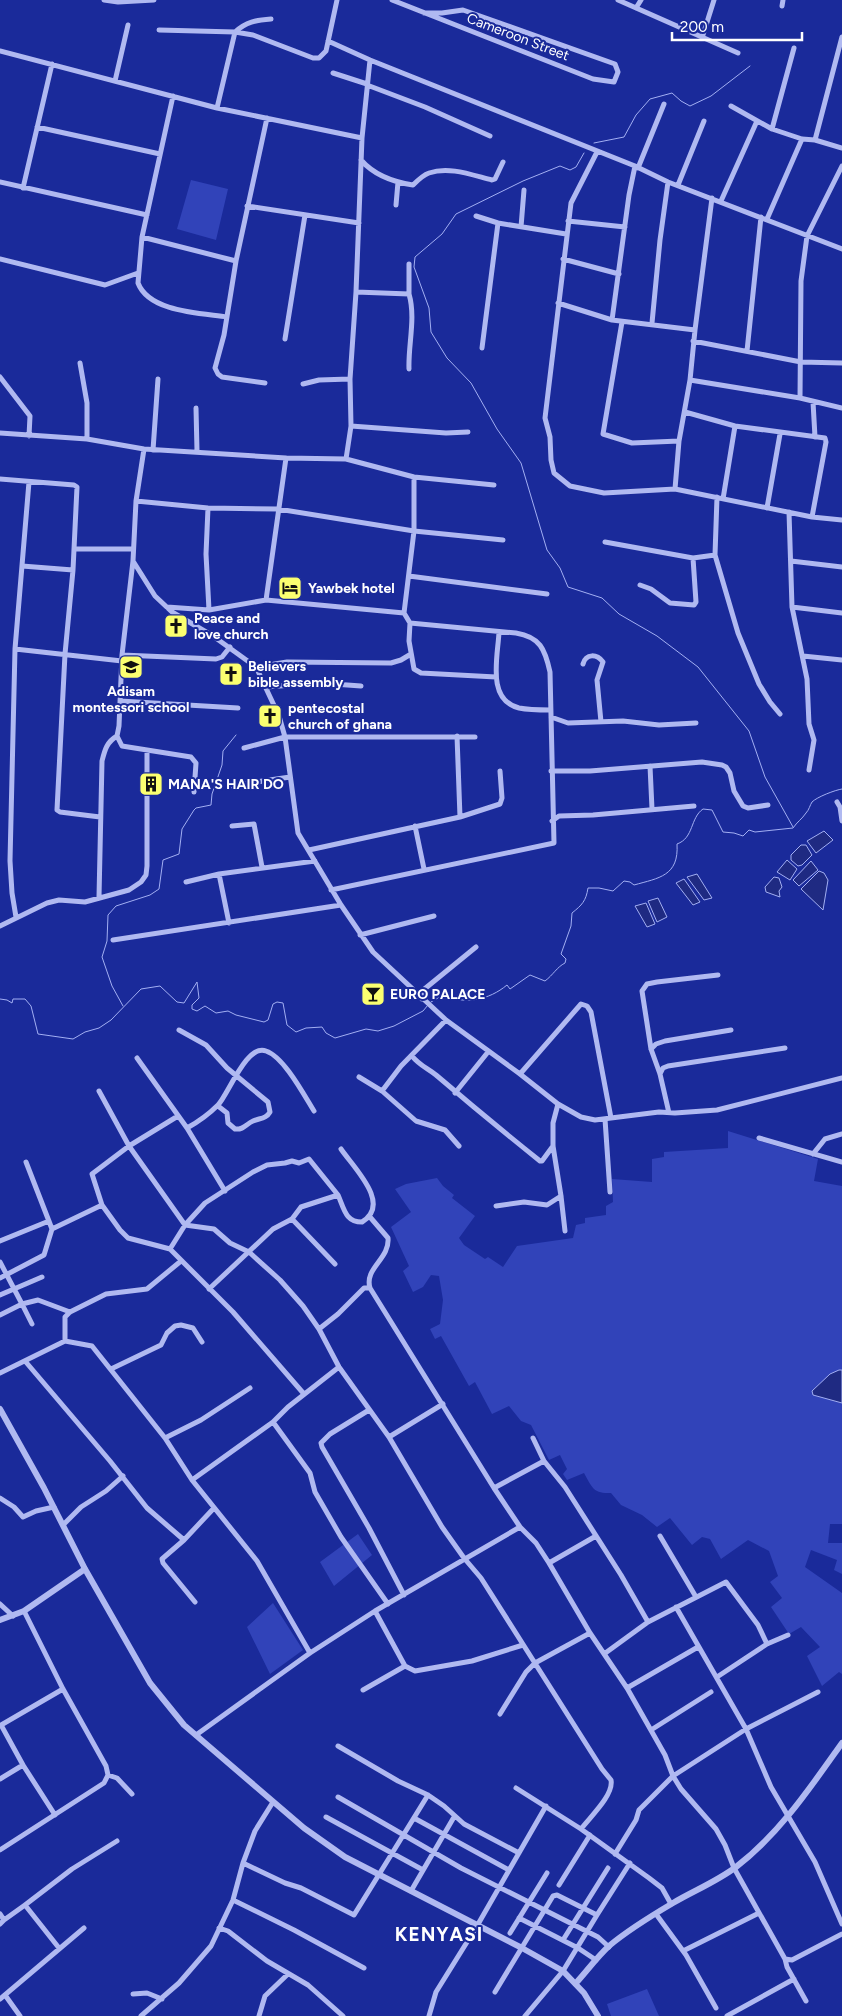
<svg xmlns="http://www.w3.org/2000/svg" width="842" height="2016" viewBox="0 0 842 2016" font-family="Figtree,sans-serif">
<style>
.green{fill:#3143b9}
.water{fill:#1f2a82;stroke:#a3aff3}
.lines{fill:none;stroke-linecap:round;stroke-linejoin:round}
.stream{stroke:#a3aff3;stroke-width:1}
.minor{stroke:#b0b9f1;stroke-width:5}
.tertiary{stroke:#b0b9f1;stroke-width:6}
.labels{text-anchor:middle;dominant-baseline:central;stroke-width:4;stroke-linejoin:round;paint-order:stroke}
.street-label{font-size:14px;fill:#fff;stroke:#1a2a9a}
.poi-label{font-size:14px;font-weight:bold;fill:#fff;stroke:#1a2a9a;text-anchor:start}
.district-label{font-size:19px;font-weight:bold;letter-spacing:1px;fill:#fff;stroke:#1a2a9a}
</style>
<rect width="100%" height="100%" fill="#1a2a9a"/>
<!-- green -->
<path class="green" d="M191,180l37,9 -12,51 -39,-11z
M728,1131l90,28 -4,22 28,5v184h-3l-26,25 29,8v121h-12l-2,19h14v31l-8,-4 3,-10 -26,-10 -6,17 37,26v81l-3,-2 -17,14 -15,-30 13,-9 -19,-20 -12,7 -18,-27 11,-9 -12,-16 8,-6 -9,-25 -21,-11 -27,19 -11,-20 -8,-2 -10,8 -22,-27 -13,9 -15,-12 -21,-10 -10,-12c-18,1 -19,-6 -27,-20l-17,7 -4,-6 4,-5 -7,-14 -11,5 -18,-35 -10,-4 -12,-15 -17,8 -17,-32 -6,4 -28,-50 -6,3 -5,-10 10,-5 3,-24 -4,-24 -8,-1 -8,12 -10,5 -10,-21 6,-5 -18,-39 20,-15 -16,-23 11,-5 31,-6 6,8 11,9 -2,3 23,18 -16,22 5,7 21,14 3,-2 15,10 14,-21 56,-8 3,-13 9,-2v-5l21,-3v-9l7,-4 -1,-23 40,3v-23l12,-2v-5l64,-4z
M358,1534l14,21 -38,31 -14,-24z
M273,1603l30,47 -33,24 -23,-47z
M647,1989l12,27h-48l-4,-12z"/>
<!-- water -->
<path class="water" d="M824,831l9,9 -17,13 -9,-12z
M801,845h5l6,10 -10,10 -4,1 -7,-6v-5z
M787,860l10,9 -7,11 -13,-8z
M811,861l7,9 -19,16 -6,-6z
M819,871l5,2 4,7 -5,30 -22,-21z
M697,874l15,24 -8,2 -17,-23z
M774,877l5,1 3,9 -3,4 1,6 -14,-5 -1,-5z
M684,879l16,23 -7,3 -17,-22z
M658,898l9,19 -10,5 -9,-21z
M646,903l9,21 -8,3 -12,-21z
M839,1370h3v33l-29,-8 -1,-4 18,-17z"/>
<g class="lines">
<!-- stream -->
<path class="stream" d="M594,143l30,-6 12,-22 14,-16 22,-6 9,8 9,5 21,-10 39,-30
M584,153l-8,14 -6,3 -10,-4 -37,15 -67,33 -14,20 -27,23 -1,10 15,41 2,24 16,26 24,25 26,46 24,34 26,87 13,18 8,19 34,11 17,16 38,22 41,31 51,64 16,46 28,50
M0,999l7,1 5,3 1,-4h12l6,7 7,28 35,5 12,-7 14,-4 12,-8 30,-31 19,-3 17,16 7,1 13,-21 2,16 -7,7v4l5,2 8,-5 11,7 12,-2 8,4 28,7 4,-2 5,-16 4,-2 6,1 4,22 9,7 10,-4 16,-1 4,6 9,5 31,-9 12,2 16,-5 29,-15 5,-6
M431,1002l12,-7c22,10 46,5 64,-10l3,4 20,-14 15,6c8,-6 12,-14 20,-18l1,-4 -5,-5 10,-28 1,-13c10,-8 14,-12 16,-25h11l14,3 11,-10 6,1 4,3c25,-7 45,-9 43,-41 17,-6 13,-26 26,-35l9,1 11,22 11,1 9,3 6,-6 6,2 38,-4c4,-6 9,-9 13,-15 3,-3 4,-8 6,-11 5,-5 23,-12 30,-13
M123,1006l-11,-20 -10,-29 5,-16 1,-26 8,-9 34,-11 9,-6 4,-29 16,-6 3,-25 12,-19 2,-2 15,-3 1,-11 10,-29 1,-14 13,-16"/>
<!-- minor -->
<path class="minor" d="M104,0l14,2 36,-2
M392,0l201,79 21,3 4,-10 -3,-8 -152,-54 -21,3h-18
M618,0l120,53
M782,6l1,-6
M636,8l5,-8
M159,30l76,2 18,3 60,23h6l7,-7 11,-51
M702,38l12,-38
M328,41l42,19 265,106 33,16 174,67
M0,51l217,57 145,30
M333,73l34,11
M115,81l13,-56
M367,85l58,22 65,29
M173,96l-31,141 -4,46c11,29 62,30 89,34
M731,106l41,23 30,10 13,1 27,8
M217,108l18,-76c11,-10 21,-12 36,-13
M37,127l123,27
M772,129l22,-81
M815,140l27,-103
M597,152l-26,51 -26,215 5,19 1,23 3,13 16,13 34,7 71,-4 137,28 30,3
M361,160c13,15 32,22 52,25 4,-4 10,-10 16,-12 20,-7 43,2 63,7l3,-1 8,-17
M638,168l26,-64
M0,182l147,33
M678,185l26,-64
M23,188l29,-124
M721,201l36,-80
M396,205l2,-23
M247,206l112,17
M476,216l22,7 68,11
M767,219l35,-80
M568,221l57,6
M521,227l3,-37
M142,237l94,24
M0,259l105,26 33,-12
M563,259l56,15
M409,264v30
M356,292l53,2c7,24 -1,51 0,75
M558,303l54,17 83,10
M612,320l17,-125 6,-29
M622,322l-19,112 29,9 47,-2
M652,323l8,-83 8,-58
M285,339l20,-124
M693,341l108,21 41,1
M482,348l16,-125
M747,351l14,-134
M80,363l7,40v36
M0,377l30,39 -1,20
M690,380l110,18 42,10
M265,383l-43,-6 -4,-3 -3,-6 9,-33 12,-74 31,-143
M303,384l16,-4 31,-1
M800,398l1,-117 6,-45 35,-70
M813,402l2,35
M196,408l1,43
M685,412l50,14 90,12 1,4 -14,75
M351,426l95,7 22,-1
M0,433l87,6 57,10 142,9 60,1 68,18 80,8
M144,449l-8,52 -3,60 -11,94 -3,71 -2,10 5,10 69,11 5,6 -2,29
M153,450l5,-71
M346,459l5,-33 -1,-47 6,-87 6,-154 8,-78
M414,477v54l-10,82 6,10 -1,18 5,28 7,4 75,4
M0,479l74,6 3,2 -4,83 -8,84 -8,156 3,2 40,5
M675,489l4,-48 11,-61 5,-50 17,-132
M717,497l-2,58 23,78 21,51 11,18 10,12
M723,499l12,-73
M136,501l72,7 70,1 136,22 89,9
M208,508l-2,46 3,56
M767,508l13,-74
M789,512l3,95 15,72 2,45 5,16 -5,30
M605,542l88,16 22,-3
M75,549h58
M133,561l22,35 17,16 41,24 43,31 23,49 6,21 13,96 43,72 32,47 73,68 74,54 38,30 23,13 14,3 64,-8 16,1 42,-3 125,-32
M791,561l51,6
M22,566l51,4
M409,576l138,18
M640,585l11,4 19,14 24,2 2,-3 -3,-44
M266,600l20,-142
M167,607l42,3 57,-10 138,13
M792,607l50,6
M499,632c-1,24 -13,68 20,76 10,2 21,2 31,2
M15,649l107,12
M122,655l94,4 6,-2 8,-10
M803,656l39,4
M583,664c3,-11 14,-10 20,-2l-6,18 4,42
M256,667l31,-5 104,1 10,-3 10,-6
M266,687l54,-4 41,3
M120,701l118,7
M551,717l17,6 55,-2 36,4 37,-2
M457,736l3,81
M244,748l41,-11h190
M650,766l2,43
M551,771h39l112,-9 20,3 4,2 4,6 4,18 9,15 5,2 20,-3
M230,786l60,-9
M837,802l3,5 2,14
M552,821l7,-5 34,-1 101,-9
M232,826l22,-2 8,43
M415,826l9,43
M309,850l151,-33 40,-13 2,-6 -2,-27
M219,874l10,49
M186,882l33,-8 96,-13
M331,890l223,-47 -4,-171c-5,-23 -10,-35 -34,-39l-106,-10
M99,897l3,-136c3,-12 5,-19 15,-25
M16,917l-4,-24 -2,-32 5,-212 14,-167
M0,926l47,-23 12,-3 26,2 44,-12 12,-8 5,-7 1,-9v-115
M360,935l74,-19
M113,940l228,-35
M422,999v-8l54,-44
M179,1030l27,15 21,23 41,34 2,10c-4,7 -10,6 -17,9 -7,3 -9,9 -18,8l-7,-6 -1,-10 -9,-7
M651,1049l5,-5 9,-3 66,-11
M412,1056c7,9 15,12 24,19 34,29 69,58 104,86h2l11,-15
M137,1058l50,70c11,-6 22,-14 31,-23 10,-10 29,-62 48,-54 18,6 38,44 48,60
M520,1074l61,-70 6,2 4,6 20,106
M660,1074l3,-6 5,-2 117,-18
M359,1077l23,14 19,-25 45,-46
M99,1091l30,55 56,79 29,4 16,14 19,9 31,28 23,26 16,23 20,38 50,70 53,90 22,31 17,20 121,191 9,11c3,15 -21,37 -30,49
M382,1091l34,30 29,9 14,16
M455,1093l33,-41
M558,1104l-5,19v23l8,50 4,35
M669,1113l-9,-39 -9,-25 -9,-58 5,-7 10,-2 61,-7
M178,1116l-49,30 -37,28 10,31 18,25 8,8 42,11 63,63 71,82
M605,1119l5,73
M187,1128l38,63
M759,1138l83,24
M813,1154l12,-15 17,-5
M26,1162l26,67 50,-24
M496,1206l28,-4 23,3 14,-9
M370,1217l18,21c2,21 -24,30 -18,50l124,200 26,39
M292,1219l43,45
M0,1241l49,-20
M170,1249l15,-24 20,-22 48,-31 14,-7 18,-2 7,-2 7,2 10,-4 29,36
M0,1262l22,42 -22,11
M0,1278l44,-23 8,-26
M209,1289l64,-60 19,-10 9,-12 37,-12c6,13 7,27 24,27 30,-18 -8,-54 -21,-73
M0,1295l42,-18
M32,1324l-10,-20 16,-4 32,12
M319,1329l19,-15 26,-26h6
M65,1341v-24l5,-5 36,-18 41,-5 34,-28
M25,1361l85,100 37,47 37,32
M111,1369l50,-24 6,-12 8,-7 6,-1 12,3 9,14
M0,1373l65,-32 27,5 73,92 27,42 65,81 53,92
M369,1410l-39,24 -9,9 1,4 47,81 35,67
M273,1422l37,51 5,19 26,45 47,67
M389,1437l54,-33
M165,1438l36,-18 49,-32
M533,1438l11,23 21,26 56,88 27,47
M192,1480l81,-58 15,-15 51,-40
M494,1488l50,-27
M0,1498l14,9 9,10 13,-6 18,-4
M63,1525l18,-18 25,-16 17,-15
M660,1536l36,61
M549,1563l47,-27
M195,1602l-32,-39 -1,-4 22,-19 30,-32
M0,1604l13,12
M676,1607l70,122 25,58 44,75 27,62
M375,1611l30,55 10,5 57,-10 51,-16
M604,1654l44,-32 78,-40 32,43 9,19
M717,1677l50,-33 21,-9
M627,1688l71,-41
M363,1690l42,-24
M500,1714l26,-42 9,-9 55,-30
M651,1730l60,-38
M196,1735l114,-82 65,-42 145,-84 16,16 13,20 41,70 37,55 38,67 8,21 8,13 35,40 9,16 9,23 51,91 7,1 50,-26
M338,1746l60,35 30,14 16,11 20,18 55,29
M23,1765l-22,-40 62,-36
M108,1775l9,3 15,16
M0,1779l23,-14 32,50
M516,1788l65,41 68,49 13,10 9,16
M338,1797l123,71 137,69 11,10
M326,1817l97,53
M414,1818l95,52
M0,1850l104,-67 4,-8 -2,-9 -43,-77 -39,-78
M615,1854l21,-34 3,-10 34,-34 73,-47 72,-37
M243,1863l42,20 16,5 53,27 74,-120
M559,1885l31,-50
M411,1891l43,-74
M233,1900l61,30 70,38
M25,1905l47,-36 45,-28
M0,1914l4,6 -4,4
M656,1914l30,41 30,53
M597,1915l33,-52
M519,1918l59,30 18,12
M4,1920l21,-15 34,43
M219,1928l9,3 39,30 41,24 35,31
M510,1933l37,-60
M563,1940l45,-72
M683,1951l76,-38
M785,1959l2,8 19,34
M495,1992l58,-96 4,-1 40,20 -34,56 -38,45
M133,1994l14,-1 15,6
M5,1995l15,21
M0,1999l84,-71
M141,2016l38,-33 32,-37 22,-46 10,-37 12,-32 18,-29
M259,2016l6,-20 23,-22
M429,2016l7,-24 41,-66 69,-120
M727,2016l67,-37"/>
<!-- tertiary -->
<path class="tertiary" d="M0,1409l44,79 41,81 65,114 34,42 120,103 41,29 177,91 41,23 21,22 14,23
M0,1620l24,-9 61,-42
M576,1983c11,-12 21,-26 33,-37 19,-16 42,-30 64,-43 20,-12 43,-21 63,-36 44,-34 74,-79 106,-124"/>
</g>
<!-- icons -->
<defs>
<g id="hotel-square" transform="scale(1.25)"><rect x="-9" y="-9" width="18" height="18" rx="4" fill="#fbff70" stroke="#1a2a9a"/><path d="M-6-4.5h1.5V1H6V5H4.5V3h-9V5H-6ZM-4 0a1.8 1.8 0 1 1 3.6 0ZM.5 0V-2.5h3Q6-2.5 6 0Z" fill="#111"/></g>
<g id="church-square" transform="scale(1.25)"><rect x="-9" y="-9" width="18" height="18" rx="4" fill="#fbff70" stroke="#1a2a9a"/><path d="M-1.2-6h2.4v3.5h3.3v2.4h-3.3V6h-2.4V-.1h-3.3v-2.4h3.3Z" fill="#111"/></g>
<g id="school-square" transform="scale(1.25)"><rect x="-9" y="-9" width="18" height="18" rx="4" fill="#fbff70" stroke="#1a2a9a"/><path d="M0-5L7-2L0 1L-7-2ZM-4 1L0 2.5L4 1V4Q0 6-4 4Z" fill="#111"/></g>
<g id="building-square" transform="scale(1.25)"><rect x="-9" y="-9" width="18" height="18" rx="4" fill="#fbff70" stroke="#1a2a9a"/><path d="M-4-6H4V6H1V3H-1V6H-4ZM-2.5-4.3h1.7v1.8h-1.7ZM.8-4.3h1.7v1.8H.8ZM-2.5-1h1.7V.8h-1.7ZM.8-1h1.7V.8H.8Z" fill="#111"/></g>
<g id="bar-square" transform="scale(1.25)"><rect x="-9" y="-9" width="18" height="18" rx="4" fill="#fbff70" stroke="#1a2a9a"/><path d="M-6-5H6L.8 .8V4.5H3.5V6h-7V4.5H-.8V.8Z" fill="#111"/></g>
</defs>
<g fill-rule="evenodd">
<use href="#hotel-square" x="290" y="588"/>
<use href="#church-square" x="176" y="626"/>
<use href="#school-square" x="131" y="667"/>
<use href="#church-square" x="231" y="674"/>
<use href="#church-square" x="270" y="716"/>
<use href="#building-square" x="151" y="784"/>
<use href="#bar-square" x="373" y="994"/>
</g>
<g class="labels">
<!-- street labels -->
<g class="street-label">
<text transform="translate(518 37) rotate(21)">Cameroon Street</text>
</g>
<!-- poi labels -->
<g class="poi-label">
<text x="308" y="588">Yawbek hotel</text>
<text x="194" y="618">Peace and<tspan x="194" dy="16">love church</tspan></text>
<text x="248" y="666">Believers<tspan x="248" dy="16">bible assembly</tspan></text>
<text x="131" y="691" text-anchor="middle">Adisam<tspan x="131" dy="16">montessori school</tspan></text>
<text x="288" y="708">pentecostal<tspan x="288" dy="16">church of ghana</tspan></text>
<text x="168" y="784">MANA'S HAIR DO</text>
<text x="390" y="994">EURO PALACE</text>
</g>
<!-- district labels -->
<g class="district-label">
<text x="439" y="1934">KENYASI</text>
</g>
</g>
<!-- scale -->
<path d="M672 32v8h130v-8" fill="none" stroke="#ffffff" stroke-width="2.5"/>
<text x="680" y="32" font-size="15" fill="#ffffff" stroke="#1a2a9a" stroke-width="4" paint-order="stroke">200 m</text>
</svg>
